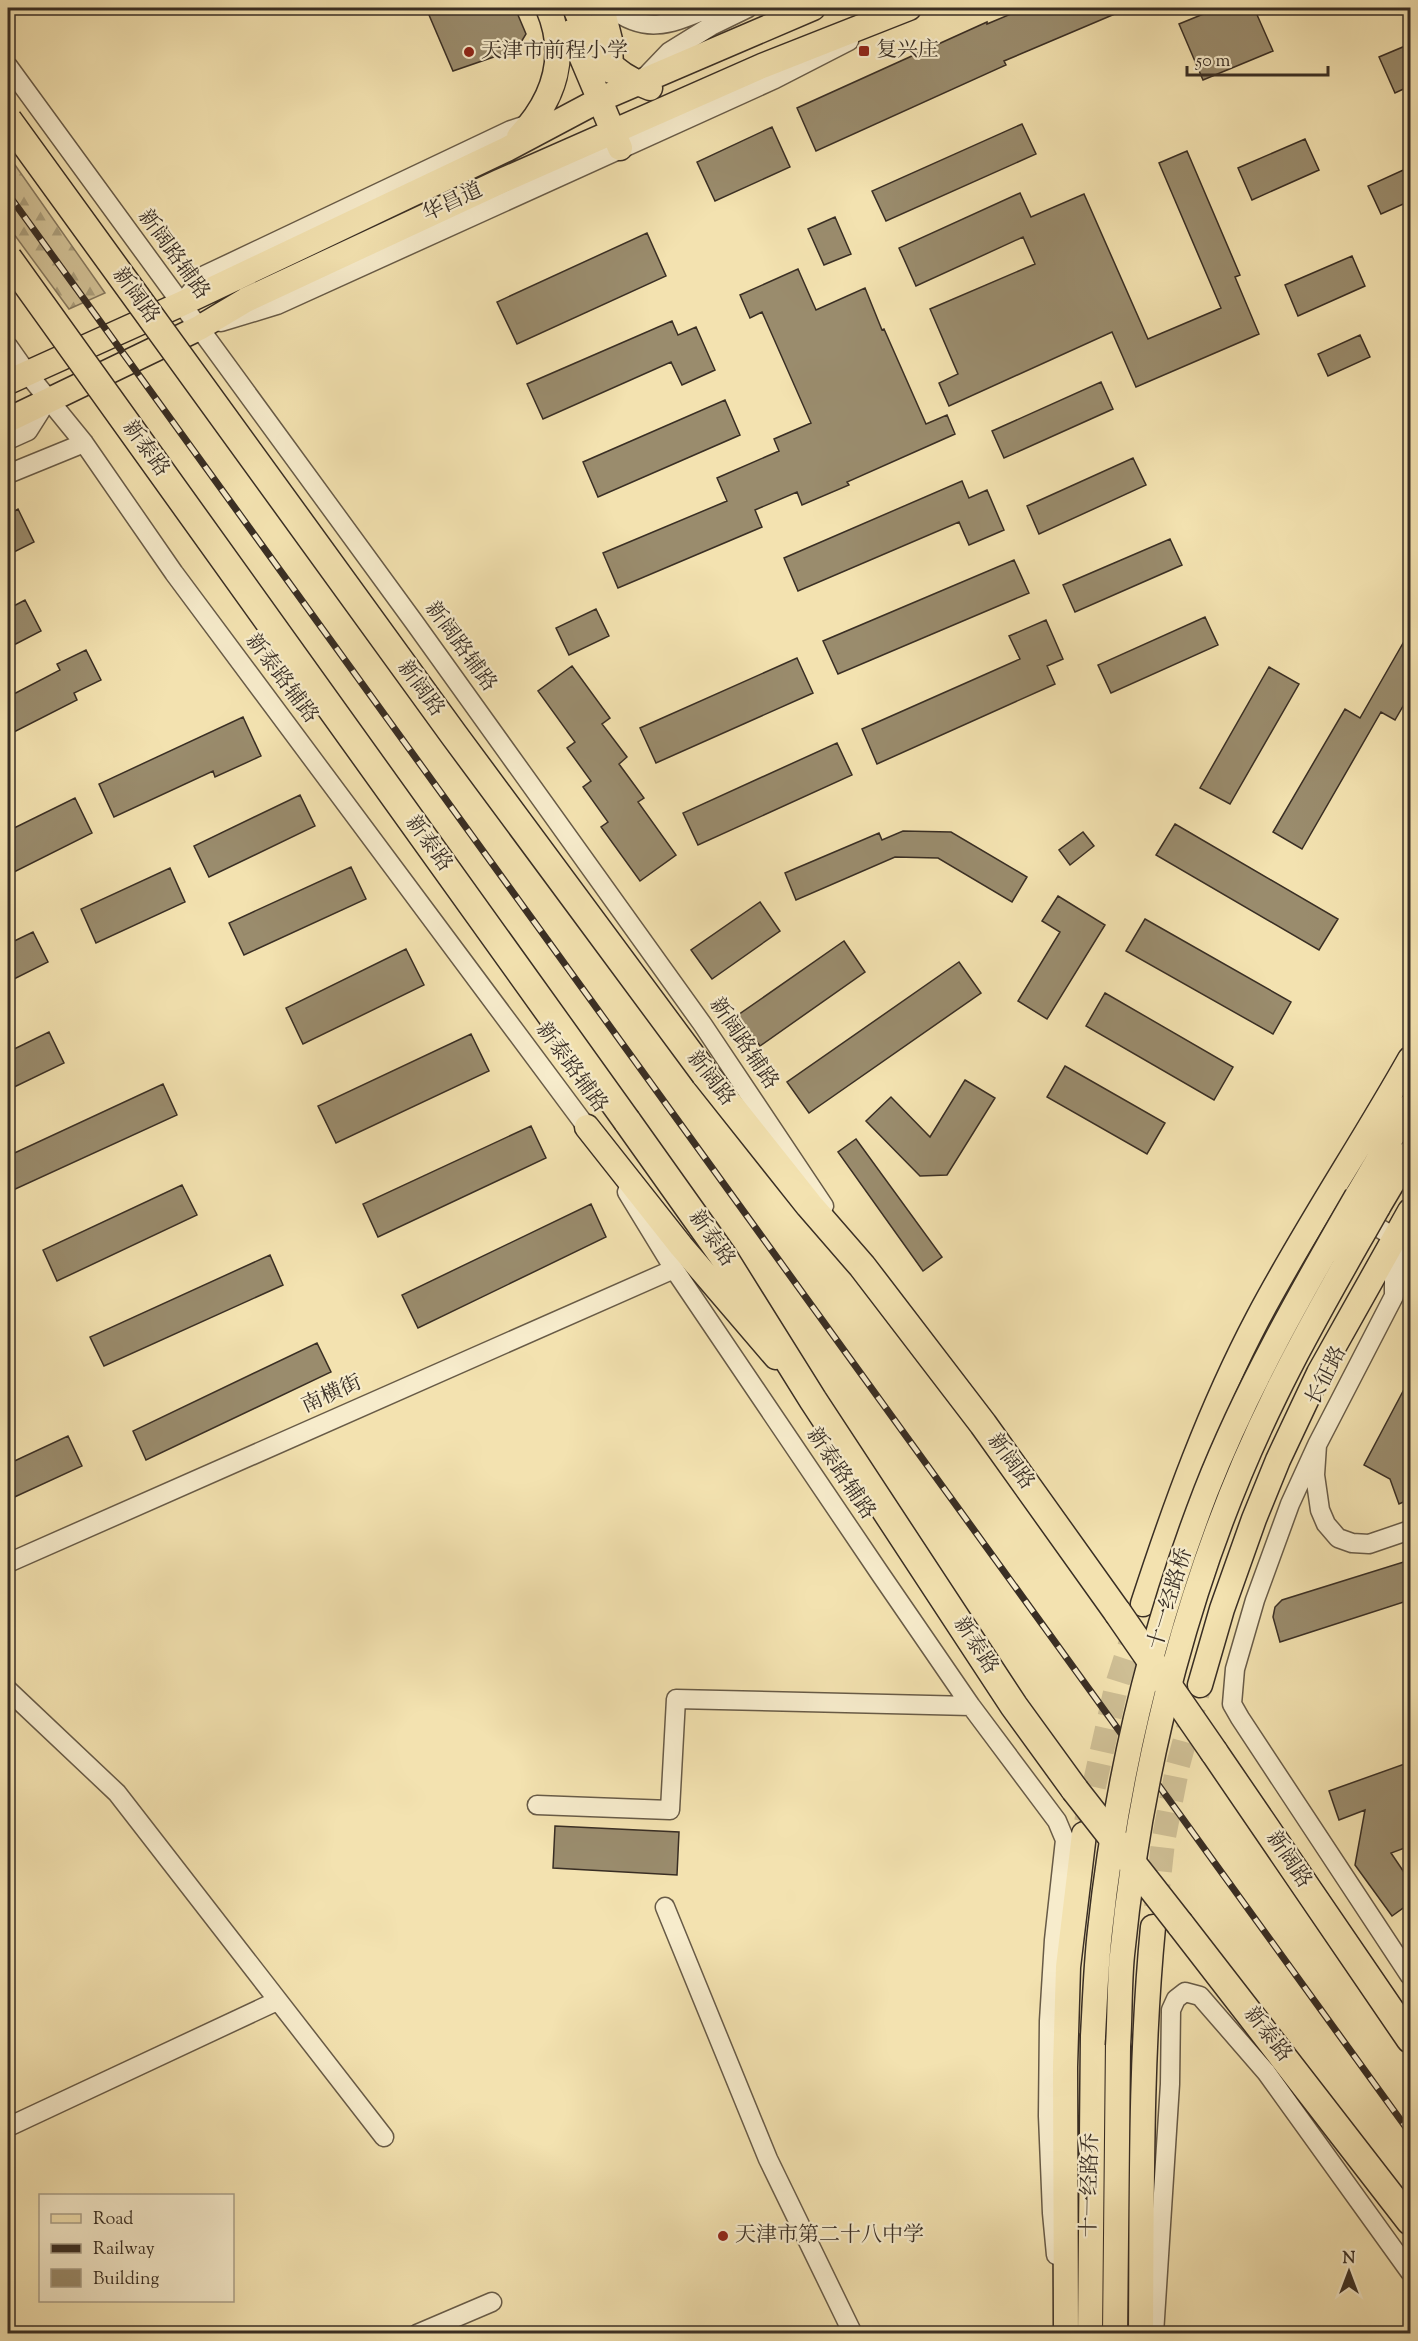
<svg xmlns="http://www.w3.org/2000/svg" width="1418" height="2341" viewBox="0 0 1418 2341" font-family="'Sorts Mill Goudy','Noto Serif SC',serif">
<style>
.forest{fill:url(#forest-firs);stroke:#86785e;stroke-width:1.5}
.building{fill:#9a8c6d;stroke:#392e24;stroke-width:1.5}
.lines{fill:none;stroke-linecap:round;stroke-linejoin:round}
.major-tunnel{stroke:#cebe94;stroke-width:24;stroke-dasharray:24 12;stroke-linecap:butt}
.minor-casing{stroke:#685b47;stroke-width:21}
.major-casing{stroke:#392e24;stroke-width:27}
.highway-casing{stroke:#392e24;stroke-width:30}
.minor{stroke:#f7eccc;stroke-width:18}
.major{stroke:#f3e2b0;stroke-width:24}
.highway{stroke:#f3e2b0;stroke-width:27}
.rail-casing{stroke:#392e24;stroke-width:7}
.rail{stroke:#f7eccc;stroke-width:4.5;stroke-dasharray:14;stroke-linecap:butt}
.major-bridge-casing{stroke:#392e24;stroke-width:27;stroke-linecap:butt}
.highway-bridge-casing{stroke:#392e24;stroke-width:30;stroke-linecap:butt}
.major-bridge{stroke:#f3e2b0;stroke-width:24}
.highway-bridge{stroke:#f3e2b0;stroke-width:27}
.poi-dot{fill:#8f2418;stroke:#f7eccc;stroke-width:2}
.labels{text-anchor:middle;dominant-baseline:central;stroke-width:4.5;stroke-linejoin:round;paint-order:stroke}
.poi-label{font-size:21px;fill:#392e24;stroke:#f7eccc;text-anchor:start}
.street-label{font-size:21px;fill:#392e24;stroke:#f7eccc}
</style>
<defs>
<pattern id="forest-firs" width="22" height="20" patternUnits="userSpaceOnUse" patternTransform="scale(1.5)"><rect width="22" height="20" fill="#d3c398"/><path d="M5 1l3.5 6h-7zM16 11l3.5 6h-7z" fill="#ac9f7c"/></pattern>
</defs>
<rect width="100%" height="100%" fill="#f3e2b0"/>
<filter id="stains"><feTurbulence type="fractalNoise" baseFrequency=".00333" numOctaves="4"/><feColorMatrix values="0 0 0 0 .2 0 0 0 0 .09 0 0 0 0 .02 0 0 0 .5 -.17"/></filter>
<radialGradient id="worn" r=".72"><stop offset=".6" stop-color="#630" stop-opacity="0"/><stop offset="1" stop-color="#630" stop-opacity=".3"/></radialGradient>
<!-- forest -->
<path class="forest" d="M8,155l97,138 -36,16 -61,-83z"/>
<!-- building -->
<path class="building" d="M426,8h89l11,26 -9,15 -64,22z
M1025,8h104l-125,53 2,4 -190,86 -19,-43 190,-86v2z
M1218,8h36l19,43 -70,29 -24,-56z
M1410,44v42l-15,7 -16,-36z
M1022,124l14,30 -150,67 -14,-30z
M772,127l18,40 -75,34 -18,-39z
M1305,139l14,31 -67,30 -14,-32z
M1187,151l53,124 -5,2 24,57 -123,53 -24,-55 -163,74 -10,-23 19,-9 -28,-65 105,-45 -12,-27 -107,49 -17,-38 121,-55 11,24 53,-23 64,145 73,-31 -62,-145z
M1410,167v34l-29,13 -13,-28z
M835,217l16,37 -27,11 -16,-36z
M647,233l19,43 -149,68 -20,-42z
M1352,256l13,30 -67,30 -13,-31z
M798,269l18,41 49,-22 17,42 2,-1 42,95 21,-9 8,19 -108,48 2,3 -47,20 -5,-13 -42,18 7,17 -144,61 -15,-35 124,-52 -10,-23 62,-27 -5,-12 37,-16 -49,-111 -12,6 -10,-23z
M672,321l6,14 18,-8 19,43 -33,15 -11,-23 -128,57 -16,-35z
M1360,335l10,22 -42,19 -10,-22z
M1101,382l12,27 -109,49 -12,-27z
M725,400l15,35 -142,62 -15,-35z
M1133,458l13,27 -107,49 -12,-28z
M962,481l7,17 18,-8 17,40 -35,15 -10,-23 -161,69 -14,-33z
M18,509l16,33 -26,13v-40z
M1170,539l12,26 -107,47 -12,-27z
M1014,560l15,33 -191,81 -15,-33z
M25,600l16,31 -33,17v-39z
M596,609l13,27 -40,19 -13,-27z
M1205,617l13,28 -107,48 -13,-28z
M1046,620l17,39 -16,7 8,18 -178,80 -15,-35 158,-70 -11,-23z
M1410,631v63l-15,26 -14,-8 -79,137 -29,-17 72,-123 15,9z
M86,650l15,30 -27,13 3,7 -69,35v-38l52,-27 -3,-6z
M797,658l16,35 -157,70 -16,-35z
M572,666l38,52 -8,6 25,33 -8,7 25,34 -6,4 38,53 -36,26 -39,-54 7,-5 -25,-35 8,-6 -24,-33 8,-6 -37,-51z
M1269,667l30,17 -69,120 -30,-16z
M243,717l18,39 -46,21 -2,-6 -99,46 -15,-33z
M837,743l15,32 -154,70 -15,-32z
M300,795l15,31 -106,51 -15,-31z
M75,798l17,35 -84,42v-44z
M1175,824l163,95 -19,31 -163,-95z
M903,831l48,1 76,45 -15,25 -74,-44 -43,-1 -99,43 -11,-27 94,-40 3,7z
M1083,832l11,14 -24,19 -11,-15z
M351,867l15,32 -122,56 -15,-32z
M170,868l15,34 -89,41 -15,-34z
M1058,896l47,29 -58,94 -29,-18 42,-69 -18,-11z
M760,902l20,29 -68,48 -21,-29z
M1145,919l146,83 -18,32 -147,-83z
M33,932l15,30 -40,20v-38z
M844,941l21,31 -105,74 -22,-31z
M406,949l18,36 -121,59 -17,-36z
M959,962l22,31 -172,120 -22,-31z
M1105,993l128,74 -19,33 -128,-74z
M49,1032l15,31 -56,27v-38z
M471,1034l18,37 -153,72 -18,-37z
M1065,1066l100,57 -18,31 -100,-57z
M965,1080l30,18 -48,77 -27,1 -54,-55 25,-24 39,40z
M163,1084l14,31 -166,76 -3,-7v-28z
M531,1126l15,32 -168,79 -15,-33z
M856,1139l86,118 -19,14 -85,-119z
M182,1185l15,30 -140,66 -14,-31z
M591,1204l15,33 -188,91 -16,-33z
M270,1255l13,30 -179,81 -14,-29z
M317,1343l14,29 -185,88 -13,-29z
M1410,1378v121l-11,5 -9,-25 -26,-14z
M68,1436l14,30 -74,34v-36z
M1410,1560v40l-130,42 -7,-25 2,-10 7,-7z
M1410,1762v84l-19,7 19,28v22l-18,13 -37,-51 10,-55 -26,10 -10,-29z
M555,1826l124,6 -2,43 -124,-7z"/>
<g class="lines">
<!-- major-tunnel -->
<path class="major-tunnel" d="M1086,1822l30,-134 27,-84
M1156,1907l7,-65 15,-77 22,-80"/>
<!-- minor casing -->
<g class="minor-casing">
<path id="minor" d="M611,8c36,28 61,15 99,0
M8,66l406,556 289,403 121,181
M646,76l23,-24 42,-26 37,-18
M185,299l20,-24 306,-145 21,-7
M221,322l56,-17 498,-226 74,-38
M8,346l19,27 57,70 90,130 420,564
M8,440l20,-9 19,-30
M8,474l76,-31
M627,1192l47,77 207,306 90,131 86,115 8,19 -11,100 -5,81 -1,95 4,97 4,42
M1359,1216l35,21v59l-77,149 -2,30 5,35 6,14 12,14 14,5 17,1 41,-14
M1317,1445l-27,59 -35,96 -20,69 -3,35 8,14 170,258
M8,1563l666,-294
M8,1690l109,103 267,344
M537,1805l133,5 6,-111 295,7
M665,1907l103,252 85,175
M8,2127l269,-126
M417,2334l75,-32
M1154,2334l16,-250 1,-74 5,-11 9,-7 15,4 66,76 144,200"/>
</g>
<!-- major casing -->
<g class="major-casing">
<path id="major" d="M575,8c16,39 33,64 75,80
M602,8l8,32 1,31
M571,32l49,116
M519,137c35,-37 50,-80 29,-129
M8,382l173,-78 326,-155 96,-51 210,-90
M8,420l191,-92 47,-28 253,-118 263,-116 147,-58
M587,1127l94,119 95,111
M1357,1196l53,-90
M1378,1207l32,-54
M1143,1604c32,-98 67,-195 115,-286 47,-89 103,-172 152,-259
M1200,1685l22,-76 32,-90 24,-59 41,-87 91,-162
M1066,2334l-1,-267 3,-100 16,-133
M1090,2334l3,-298
M1115,2334l3,-288
M1141,2334c1,-136 -1,-272 12,-407"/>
</g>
<!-- highway casing -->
<g class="highway-casing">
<path id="highway" d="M705,1074l104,131 53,61 121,158 135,189
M627,1121l96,135 90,144 201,306 61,84
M1214,1752l196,287
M1180,1924l230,297"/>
</g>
<!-- minor -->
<use href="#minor" class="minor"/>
<!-- major -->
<use href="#major" class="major"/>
<!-- highway -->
<use href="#highway" class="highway"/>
<!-- rail casing -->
<g class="rail-casing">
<path id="rail" d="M8,194l1402,1939"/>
</g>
<!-- rail -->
<use href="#rail" class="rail"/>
<!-- major-bridge casing -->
<g class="major-bridge-casing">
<path id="major-bridge" d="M1093,2036c2,-35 3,-70 7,-105 16,-150 52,-300 106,-440 41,-104 96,-200 151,-295
M1118,2046c2,-30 1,-61 4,-91 19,-192 68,-387 154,-561 31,-64 67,-125 102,-187"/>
</g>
<!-- highway-bridge casing -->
<g class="highway-bridge-casing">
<path id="highway-bridge" d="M8,120l446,615 251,339
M8,258l619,863
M1118,1613l96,139
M1075,1790l105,134"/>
</g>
<!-- major-bridge -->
<use href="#major-bridge" class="major-bridge"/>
<!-- highway-bridge -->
<use href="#highway-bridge" class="highway-bridge"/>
</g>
<!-- markers -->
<g class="poi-dot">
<rect x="858" y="45" width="12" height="12" rx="3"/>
<circle cx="469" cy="52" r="6"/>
<circle cx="723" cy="2236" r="6"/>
</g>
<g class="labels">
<!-- poi labels -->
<g class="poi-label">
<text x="876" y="51">复兴庄</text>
<text x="481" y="52">天津市前程小学</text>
<text x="735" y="2236">天津市第二十八中学</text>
</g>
<!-- street labels -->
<g class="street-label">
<text transform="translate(453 203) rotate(-25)">华昌道</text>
<text transform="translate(173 255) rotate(54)">新阔路辅路</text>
<text transform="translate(135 296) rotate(54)">新阔路</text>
<text transform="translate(145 449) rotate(54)">新泰路</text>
<text transform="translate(460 647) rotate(54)">新阔路辅路</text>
<text transform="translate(281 679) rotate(53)">新泰路辅路</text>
<text transform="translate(420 689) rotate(54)">新阔路</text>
<text transform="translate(428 844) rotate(54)">新泰路</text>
<text transform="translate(743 1044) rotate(56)">新阔路辅路</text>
<text transform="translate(571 1068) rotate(54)">新泰路辅路</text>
<text transform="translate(710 1079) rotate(52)">新阔路</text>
<text transform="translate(711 1239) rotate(55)">新泰路</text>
<text transform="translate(1327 1376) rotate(-63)">长征路</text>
<text transform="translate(332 1395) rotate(-24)">南横街</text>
<text transform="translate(1010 1462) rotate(54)">新阔路</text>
<text transform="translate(840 1474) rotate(56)">新泰路辅路</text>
<text transform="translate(1171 1599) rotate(-73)">十一经路桥</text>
<text transform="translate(975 1646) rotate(57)">新泰路</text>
<text transform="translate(1288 1860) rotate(56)">新阔路</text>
<text transform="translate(1267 2035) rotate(52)">新泰路</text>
<text transform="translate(1091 2185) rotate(-89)">十一经路乔</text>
</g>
</g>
<!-- margin -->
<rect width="1418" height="2341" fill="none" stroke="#f3e2b0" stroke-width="30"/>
<rect x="9" y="9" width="1400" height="2323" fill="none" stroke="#392e24" stroke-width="3"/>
<rect x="15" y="15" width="1388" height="2311" fill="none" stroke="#392e24" stroke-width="1.5"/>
<!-- legend -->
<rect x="39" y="2194" width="195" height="108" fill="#f7eccc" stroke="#aba089" stroke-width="1.5"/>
<rect x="51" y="2214" width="30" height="9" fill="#f3e2b0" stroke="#aba089" stroke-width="1.5"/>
<text x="93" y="2224" font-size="18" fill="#392e24">Road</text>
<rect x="51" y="2244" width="30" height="9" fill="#392e24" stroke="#aba089" stroke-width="1.5"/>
<text x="93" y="2254" font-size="18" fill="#392e24">Railway</text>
<rect x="51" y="2269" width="30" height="18" fill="#9a8c6d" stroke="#aba089" stroke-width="1.5"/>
<text x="93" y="2284" font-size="18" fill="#392e24">Building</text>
<!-- north arrow -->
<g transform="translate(1349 2272)" stroke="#f7eccc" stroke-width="4.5" paint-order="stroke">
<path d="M0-4.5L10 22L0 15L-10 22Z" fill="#392e24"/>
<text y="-9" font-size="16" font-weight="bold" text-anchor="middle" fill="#392e24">N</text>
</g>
<!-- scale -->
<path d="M1187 66v9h141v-9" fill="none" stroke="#392e24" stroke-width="3"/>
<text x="1196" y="66" font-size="18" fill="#392e24" stroke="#f7eccc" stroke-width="4.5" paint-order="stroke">50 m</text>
<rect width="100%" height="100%" filter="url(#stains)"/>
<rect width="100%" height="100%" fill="url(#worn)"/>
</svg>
